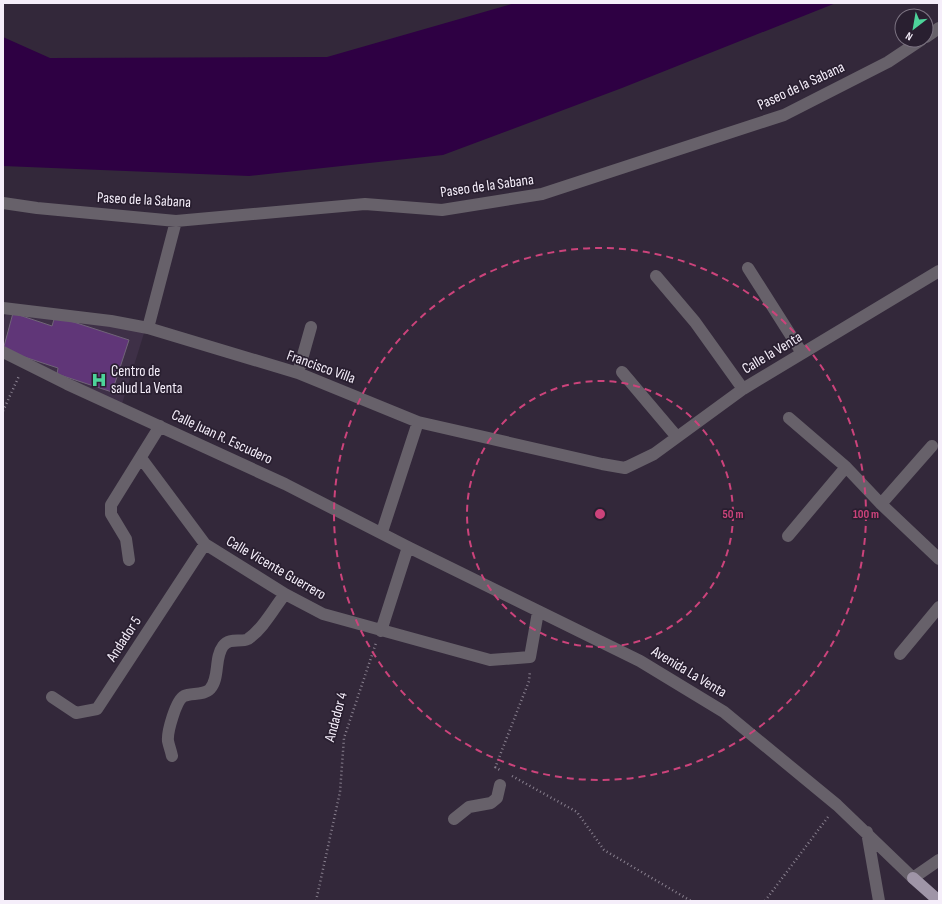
<svg xmlns="http://www.w3.org/2000/svg" width="942" height="904" viewBox="0 0 942 904" font-family="'Sofia Sans Condensed',sans-serif">
<style>
.built{fill:#3e3047}
.water{fill:#2e0043}
.building{fill:#603678;stroke:#706478}
.lines{fill:none;stroke-linecap:round;stroke-linejoin:round}
.path{stroke:#89808f;stroke-width:2.5;stroke-dasharray:1 3;stroke-linecap:butt}
.minor{stroke:#67616a;stroke-width:12}
.major{stroke:#9f95a7;stroke-width:12}
.ring{fill:none;stroke:#cc437b;stroke-width:2;stroke-dasharray:7 5}
.labels{text-anchor:middle;dominant-baseline:central;stroke-width:3.5;stroke-linejoin:round;paint-order:stroke}
.street-label{font-size:15px;fill:#f5eefa;stroke:#291f30}
.poi-label{font-size:15px;fill:#f5eefa;stroke:#291f30;text-anchor:start}
.centre{fill:#cc437b;stroke:#291f30;stroke-width:2}
.ring-label{font-size:12px;text-anchor:middle;font-weight:bold;fill:#cc437b;stroke:#291f30;stroke-width:3.5;stroke-linejoin:round;paint-order:stroke}
</style>
<rect width="100%" height="100%" fill="#33283a"/>
<!-- built -->
<path class="built" d="M7,310l138,20 -23,74 -119,-54v-28z"/>
<!-- water -->
<path class="water" d="M515,3h321l-214,85 -179,67 -194,21 -246,-10v-129l47,21 277,-1z"/>
<!-- building -->
<path class="building" d="M13,313l39,13 3,-10 74,24 -17,52 -55,-18 1,-6 -55,-18z"/>
<g class="lines">
<!-- path -->
<path class="path" d="M3,411l16,-35
M495,767l5,3
M495,768l34,-87 1,-10
M512,776l65,36 27,38 87,51
M316,901l24,-109 4,-54 32,-95
M765,901l63,-84"/>
<!-- minor -->
<path class="minor" d="M926,37l13,-9
M3,203l34,5 139,13 189,-17 77,6 100,-16 242,-79 104,-53 33,-22
M748,268l54,85
M656,276l39,46 48,67
M3,308l108,13 37,7 150,45 120,49 184,42 23,4 29,-14 89,-65 196,-118
M148,328l28,-107
M3,352l64,32 218,100 123,63 232,114 84,51 113,93 76,73 26,-18
M622,372l55,65
M298,373l13,-46
M789,418l57,49 35,37 58,55
M141,458l64,86 80,50 38,20 167,46 40,-3 8,-45
M881,504l51,-58
M382,532l36,-110
M788,536l58,-69
M129,560l-3,-21 -15,-25v-9l49,-79
M381,631l27,-84
M900,654l39,-47
M52,697l24,16 21,-4 108,-165
M172,756c-1,-5 -3,-10 -4,-15 -1,-9 8,-41 16,-45 7,-3 21,-1 26,-7 10,-11 4,-31 13,-43 7,-9 17,-3 25,-7 15,-10 26,-31 37,-45
M454,819l15,-12 22,-4 6,-5 3,-13
M867,832l12,69"/>
<!-- major -->
<path class="major" d="M913,878l26,23"/>
</g>
<!-- distance rings -->
<g class="ring">
<circle cx="600" cy="514" r="133"/>
<circle cx="600" cy="514" r="266"/>
</g>
<!-- icons -->
<defs>
<g id="hospital-bare" transform="scale(1.2)"><path d="M-5-5h3v3.5h4V-5h3V5h-3V1.5h-4V5h-3Z" fill="#4dd39a" stroke="#291f30" stroke-width="2.5" paint-order="stroke"/></g>
</defs>
<g fill-rule="evenodd">
<use href="#hospital-bare" x="99" y="380"/>
</g>
<g class="labels">
<!-- street labels -->
<g class="street-label">
<text transform="translate(801 86) rotate(-25)">Paseo de la Sabana</text>
<text transform="translate(487 186) rotate(-8)">Paseo de la Sabana</text>
<text transform="translate(144 200) rotate(3)">Paseo de la Sabana</text>
<text transform="translate(772 353) rotate(-31)">Calle la Venta</text>
<text transform="translate(321 367) rotate(20)">Francisco Villa</text>
<text transform="translate(222 437) rotate(25)">Calle Juan R. Escudero</text>
<text transform="translate(276 568) rotate(30)">Calle Vicente Guerrero</text>
<text transform="translate(124 639) rotate(-57)">Andador 5</text>
<text transform="translate(689 672) rotate(31)">Avenida La Venta</text>
<text transform="translate(336 717) rotate(-75)">Andador 4</text>
</g>
<!-- poi labels -->
<g class="poi-label">
<text x="111" y="371">Centro de<tspan x="111" dy="17">salud La Venta</tspan></text>
</g>
</g>
<circle cx="600" cy="514" r="6" class="centre"/>
<g class="ring-label">
<text x="733" y="518">50 m</text>
<text x="866" y="518">100 m</text>
</g>
<!-- border -->
<rect width="942" height="904" fill="none" stroke="#f5eefa" stroke-width="8"/>
<!-- north arrow -->
<g transform="translate(914 28) rotate(211)"><circle r="19" fill="#291f30" stroke="#7b7281"/>
<path d="M0-3L7 15L0 10L-7 15Z" fill="#4dd39a"/>
<text y="-6" font-size="11" font-weight="bold" text-anchor="middle" fill="#f5eefa">N</text>
</g>
</svg>
